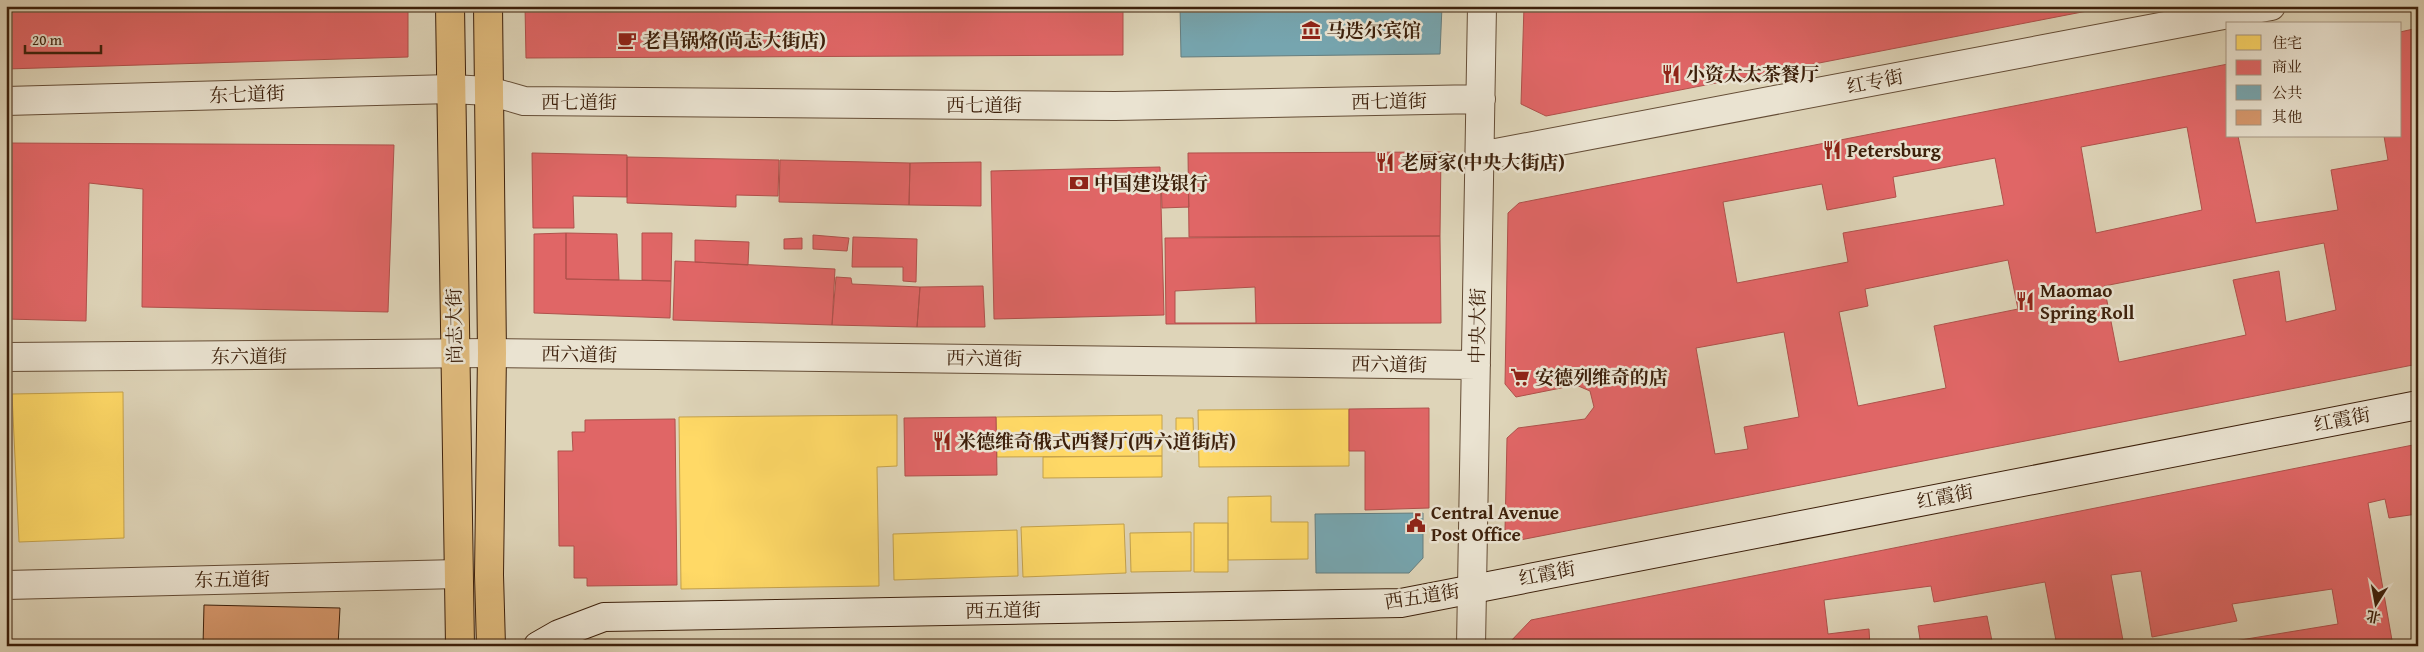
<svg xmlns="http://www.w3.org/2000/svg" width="2424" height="652" viewBox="0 0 2424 652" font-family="'Gentium Book Plus','Noto Serif SC',serif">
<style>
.homes{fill:#ffd966;stroke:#c5a24b}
.shops{fill:#e06666;stroke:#af514b;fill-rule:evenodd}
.public{fill:#76a5af;stroke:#657d7e}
.building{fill:#d7986d;stroke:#3d200b}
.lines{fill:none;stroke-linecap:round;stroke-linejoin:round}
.street-casing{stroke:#654d36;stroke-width:30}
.secondary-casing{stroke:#3d200b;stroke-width:30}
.primary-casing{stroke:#3d200b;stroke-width:30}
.street{stroke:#eae3d1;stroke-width:28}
.secondary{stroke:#eae3d1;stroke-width:28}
.primary{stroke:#dfba7c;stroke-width:28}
.labels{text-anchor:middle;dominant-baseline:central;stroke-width:5;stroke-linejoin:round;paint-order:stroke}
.poi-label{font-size:19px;font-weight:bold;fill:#3d200b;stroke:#eae3d1;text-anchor:start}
.street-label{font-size:19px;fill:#3d200b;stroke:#eae3d1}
</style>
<rect width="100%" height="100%" fill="#ded4b8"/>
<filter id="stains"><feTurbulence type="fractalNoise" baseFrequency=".004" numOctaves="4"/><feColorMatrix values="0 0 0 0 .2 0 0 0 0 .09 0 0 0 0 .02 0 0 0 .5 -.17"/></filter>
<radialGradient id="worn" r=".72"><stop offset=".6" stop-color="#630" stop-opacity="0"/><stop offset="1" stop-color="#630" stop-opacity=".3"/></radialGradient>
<!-- homes -->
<path class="homes" d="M123,392l1,146 -105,4 -7,-148z
M1349,409v57l-150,1 -1,-57z
M897,415v51l-20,1 2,119 -198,3 -2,-172z
M1162,415v41l-165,1 -1,-40z
M1176,418h17l1,33h-18z
M1162,456v21l-119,1v-21z
M1271,496v26h37v37l-80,1v-63z
M1194,523h34v49h-34z
M1124,524l2,49 -103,4 -2,-50z
M1017,530l1,46 -124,4 -1,-46z
M1191,532v39l-60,1 -1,-39z"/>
<!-- shops -->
<path class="shops" d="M6,6h402v51l-402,12z
M525,6h598v49l-597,3z
M1524,6h589l-567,110 -25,-12z
M2418,28v336l-903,177 -10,-11 2,-92 11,-10 67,-9 9,-12 -4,-16 -14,-6 -60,12 -11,-13 3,-171 11,-10 709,-139v72h10l18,87 82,-13 -7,-40 57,-10 -4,-24h16v-104zM2187,127l15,83 -106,23 -15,-86zM1995,158l9,47 -161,28 5,29 -111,21 -14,-81 99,-18 5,26 69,-13 -3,-20zM2324,243l12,67 -50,12 -7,-51 -46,9 13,55 -127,27 -15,-76zM2008,260l10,49 -84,17 12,62 -88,18 -19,-94 29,-6 -3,-17zM1784,332l15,85 -55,10 4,22 -33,5 -19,-106z
M6,143l388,2 -6,167 -246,-5 1,-118 -54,-6 -3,138 -80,-2z
M1441,152l-1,84 -251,1 -1,-84z
M532,153l95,2v42l-54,-1 1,32h-41z
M627,157l152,3 -1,36 -42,-1v12l-109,-4z
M780,160l130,3 -1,42 -130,-3z
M981,162v44l-72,-1 1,-42z
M1160,167l4,148 -170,4 -3,-148z
M1161,174l27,1 1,32 -27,1z
M566,233v46l105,2 -1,37 -136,-5v-79z
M566,233l51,1 2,46 -53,-1z
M642,233h30l-1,48 -29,-1z
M813,235l36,3 -2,13 -34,-2z
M1440,236l1,87 -275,1 -1,-86z
M853,237l64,2 -1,43 -13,-1v-14h-51z
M802,238v11h-18v-10z
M695,240l54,2 -1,23 -53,-3z
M675,261l160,8 -3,56 -159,-5z
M836,277l15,1 1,6 68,3 -3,40 -85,-2z
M983,286l2,41h-68l3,-40z
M1255,287l1,36h-81v-32z
M1429,408v100l-64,2v-59h-16v-42z
M996,417l1,58 -92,1 -1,-58z
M675,419l2,166 -90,1v-8h-13v-32h-15l-1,-95h15l-1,-19h13v-12z
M2418,444v74l-1,-4 -28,4 -4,-19 -17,4 25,143h-189l134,-22 -6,-35 -100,15 5,17 -85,16 -11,-66 -30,4 13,71h-67l-12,-64 -111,20 -3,-16 -107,14 4,34 41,-5 1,17h-361v-3l22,-23z
M1987,616l6,30h-72l-3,-20z
M1419,642l6,4 -423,-2z"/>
<!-- public -->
<path class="public" d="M1180,6h262l-2,48 -259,3z
M1423,513v45l-14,15h-93l-1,-59z"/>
<!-- building -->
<path class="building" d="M204,605l136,3 -2,38h-135z"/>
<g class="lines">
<!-- street casing -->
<g class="street-casing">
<path id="street" d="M6,101l445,-12 38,2 35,10 591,5 366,-7
M1480,156l791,-150
M6,357l486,-4 984,12
M6,585l452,-11
M1471,646l11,-640"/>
</g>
<!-- secondary casing -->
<g class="secondary-casing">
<path id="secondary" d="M538,646l21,-12 45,-17 797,-14 1017,-198"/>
</g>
<!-- primary casing -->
<g class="primary-casing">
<path id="primary" d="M450,6l10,640
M488,6l4,347 -3,222 2,71"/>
</g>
<!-- street -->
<use href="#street" class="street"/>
<!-- secondary -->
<use href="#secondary" class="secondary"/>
<!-- primary -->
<use href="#primary" class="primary"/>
</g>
<!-- icons -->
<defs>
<g id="museum-bare" transform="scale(1.5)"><path d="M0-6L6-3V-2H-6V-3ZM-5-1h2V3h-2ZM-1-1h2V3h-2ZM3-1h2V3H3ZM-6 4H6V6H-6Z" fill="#8f2418" stroke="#eae3d1" stroke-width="2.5" paint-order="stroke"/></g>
<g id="cafe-bare" transform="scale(1.5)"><path d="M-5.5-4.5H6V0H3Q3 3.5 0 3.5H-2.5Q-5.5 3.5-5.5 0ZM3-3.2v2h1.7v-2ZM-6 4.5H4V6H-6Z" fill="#8f2418" stroke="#eae3d1" stroke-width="2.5" paint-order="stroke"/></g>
<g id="restaurant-bare" transform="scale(1.5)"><path d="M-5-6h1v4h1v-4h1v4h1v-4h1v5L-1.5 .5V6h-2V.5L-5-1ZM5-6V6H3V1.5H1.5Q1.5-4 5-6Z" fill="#8f2418" stroke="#eae3d1" stroke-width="2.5" paint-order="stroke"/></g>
<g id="bank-bare" transform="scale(1.5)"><path d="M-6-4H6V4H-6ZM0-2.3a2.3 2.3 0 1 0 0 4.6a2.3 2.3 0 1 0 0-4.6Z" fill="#8f2418" stroke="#eae3d1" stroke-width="2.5" paint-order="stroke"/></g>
<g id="supermarket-bare" transform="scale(1.5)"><path d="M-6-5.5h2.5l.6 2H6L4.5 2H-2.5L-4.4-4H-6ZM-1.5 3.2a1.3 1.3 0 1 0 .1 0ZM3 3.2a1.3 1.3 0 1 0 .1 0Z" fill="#8f2418" stroke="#eae3d1" stroke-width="2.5" paint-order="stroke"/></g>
<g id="civic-bare" transform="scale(1.5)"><path d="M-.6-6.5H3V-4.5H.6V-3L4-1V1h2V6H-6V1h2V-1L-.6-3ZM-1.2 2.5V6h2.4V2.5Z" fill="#8f2418" stroke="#eae3d1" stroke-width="2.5" paint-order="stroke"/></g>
</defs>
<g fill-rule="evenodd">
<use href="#museum-bare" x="1311" y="30"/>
<use href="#cafe-bare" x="627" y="40"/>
<use href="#restaurant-bare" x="1671" y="74"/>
<use href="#restaurant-bare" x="1832" y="150"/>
<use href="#restaurant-bare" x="1385" y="162"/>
<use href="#bank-bare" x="1079" y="183"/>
<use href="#restaurant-bare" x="2025" y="301"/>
<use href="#supermarket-bare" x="1520" y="377"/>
<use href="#restaurant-bare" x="942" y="441"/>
<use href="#civic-bare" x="1416" y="523"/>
</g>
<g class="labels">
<!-- poi labels -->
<g class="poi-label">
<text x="1326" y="30">马迭尔宾馆</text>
<text x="642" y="40">老昌锅烙(尚志大街店)</text>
<text x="1686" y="74">小资太太茶餐厅</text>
<text x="1847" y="150">Petersburg</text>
<text x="1400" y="162">老厨家(中央大街店)</text>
<text x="1094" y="183">中国建设银行</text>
<text x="2040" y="290">Maomao<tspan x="2040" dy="22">Spring Roll</tspan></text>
<text x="1535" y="377">安德列维奇的店</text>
<text x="957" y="441">米德维奇俄式西餐厅(西六道街店)</text>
<text x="1431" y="512">Central Avenue<tspan x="1431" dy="22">Post Office</tspan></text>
</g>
<!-- street labels -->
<g class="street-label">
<text transform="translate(1875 81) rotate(-11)">红专街</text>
<text transform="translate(247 94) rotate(-2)">东七道街</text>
<text transform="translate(1389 101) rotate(-1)">西七道街</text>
<text x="579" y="102">西七道街</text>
<text x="984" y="105">西七道街</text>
<text transform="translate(454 326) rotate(-91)">尚志大街</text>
<text transform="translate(1477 326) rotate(-89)">中央大街</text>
<text transform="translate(579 354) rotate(1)">西六道街</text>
<text x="249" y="356">东六道街</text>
<text transform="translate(984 358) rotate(1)">西六道街</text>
<text transform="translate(1389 364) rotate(1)">西六道街</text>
<text transform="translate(2342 419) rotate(-11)">红霞街</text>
<text transform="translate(1945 496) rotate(-11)">红霞街</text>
<text transform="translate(1547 573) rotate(-11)">红霞街</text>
<text transform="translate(232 579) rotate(-1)">东五道街</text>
<text transform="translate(1422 596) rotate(-9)">西五道街</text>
<text transform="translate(1003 610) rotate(-1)">西五道街</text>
</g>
</g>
<!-- margin -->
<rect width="2424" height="652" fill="none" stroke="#ded4b8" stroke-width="25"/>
<rect x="8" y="8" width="2409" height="637" fill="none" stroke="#3d200b" stroke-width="2.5"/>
<rect x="12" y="12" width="2399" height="627" fill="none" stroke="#3d200b"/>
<!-- legend -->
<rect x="2226" y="22" width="175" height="115" fill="#eae3d1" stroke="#a59582"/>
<rect x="2236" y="35" width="25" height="15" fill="#ffd966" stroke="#a59582"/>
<text x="2272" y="48" font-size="15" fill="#3d200b">住宅</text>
<rect x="2236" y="60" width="25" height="15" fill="#e06666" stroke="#a59582"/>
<text x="2272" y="72" font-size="15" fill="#3d200b">商业</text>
<rect x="2236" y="85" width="25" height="15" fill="#76a5af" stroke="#a59582"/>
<text x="2272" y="98" font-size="15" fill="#3d200b">公共</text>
<rect x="2236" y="110" width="25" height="15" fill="#d7986d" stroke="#a59582"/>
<text x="2272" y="122" font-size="15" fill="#3d200b">其他</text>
<!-- north arrow -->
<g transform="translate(2376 604) rotate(191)" stroke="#eae3d1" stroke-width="4" paint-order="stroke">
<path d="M0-4L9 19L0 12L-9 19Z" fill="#3d200b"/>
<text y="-8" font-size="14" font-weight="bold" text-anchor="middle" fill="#3d200b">北</text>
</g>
<!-- scale -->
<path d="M25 45v8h76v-8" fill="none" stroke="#3d200b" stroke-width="2.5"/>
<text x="32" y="45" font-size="15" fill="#3d200b" stroke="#eae3d1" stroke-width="4" paint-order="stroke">20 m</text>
<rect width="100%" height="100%" filter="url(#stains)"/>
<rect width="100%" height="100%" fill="url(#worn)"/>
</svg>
